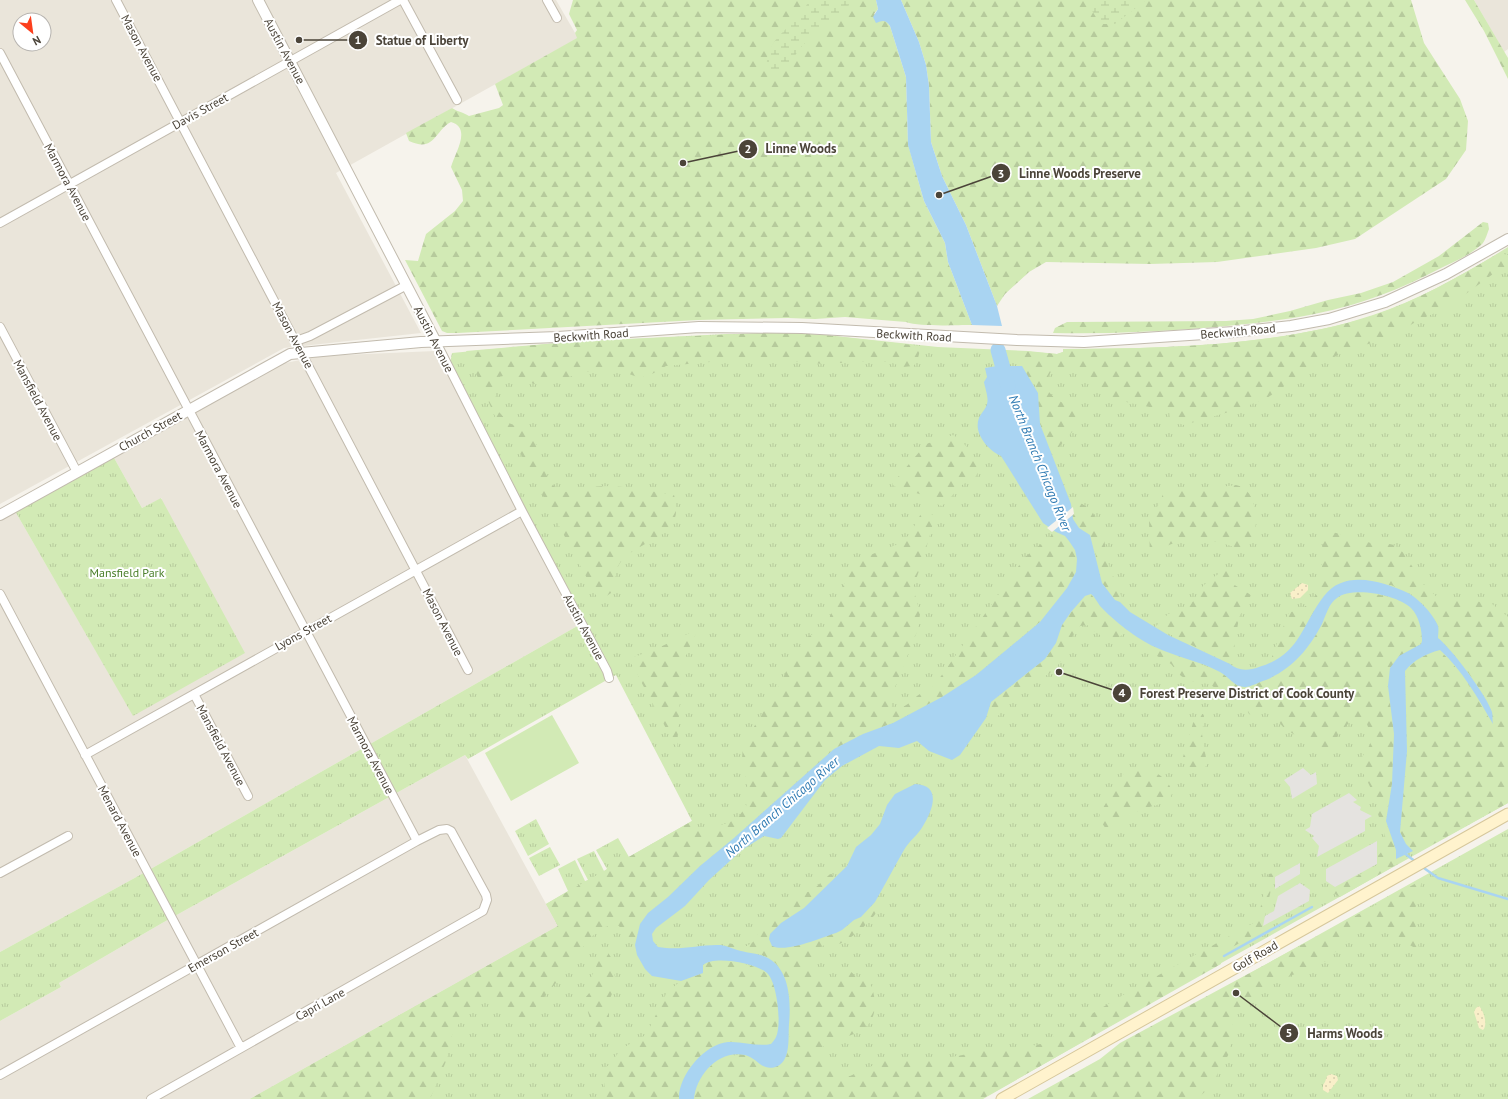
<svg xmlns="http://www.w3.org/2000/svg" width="1508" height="1099" viewBox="0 0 1508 1099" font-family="'PT Sans',sans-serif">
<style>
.residential{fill:#eae5da;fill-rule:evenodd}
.grass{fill:url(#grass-tufts)}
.forest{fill:url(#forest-firs)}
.wetland{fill:url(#wetland-marsh)}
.sand{fill:url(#sand-dots)}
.pitch{fill:#d2eab5}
.parking{fill:#e5e3e0}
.water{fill:#a9d4f2}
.pier{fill:#f6f3ec}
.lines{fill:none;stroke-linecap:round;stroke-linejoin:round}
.stream{stroke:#a9d4f2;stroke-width:2.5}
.river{stroke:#a9d4f2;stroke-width:15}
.minor-casing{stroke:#c2bbae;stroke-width:10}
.tertiary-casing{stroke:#c2bbae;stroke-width:12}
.secondary-casing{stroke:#d6c79b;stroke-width:13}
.minor{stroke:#fff;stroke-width:8}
.tertiary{stroke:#fff;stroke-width:10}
.secondary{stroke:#fff3cd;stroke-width:11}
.labels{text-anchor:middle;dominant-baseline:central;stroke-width:4;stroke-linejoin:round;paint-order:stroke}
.street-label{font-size:12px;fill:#4b4439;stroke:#fff}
.park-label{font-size:12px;fill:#4a7f2a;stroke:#fff}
.water-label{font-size:13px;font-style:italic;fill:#2e7ab2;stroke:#fff}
.leader{fill:none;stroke:#4b4439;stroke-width:1.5}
.callout-dot{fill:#4b4439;stroke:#fff;stroke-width:1.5}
.mark-label{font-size:12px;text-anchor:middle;font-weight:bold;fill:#fff}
.callout-label{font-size:13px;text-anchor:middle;font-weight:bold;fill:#4b4439;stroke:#fff;stroke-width:4;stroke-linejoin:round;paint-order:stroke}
</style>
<defs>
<pattern id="grass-tufts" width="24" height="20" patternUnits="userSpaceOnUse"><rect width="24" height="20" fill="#d2eab5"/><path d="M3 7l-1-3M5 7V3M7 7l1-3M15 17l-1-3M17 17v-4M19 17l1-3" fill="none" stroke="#b6ca9c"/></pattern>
<pattern id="forest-firs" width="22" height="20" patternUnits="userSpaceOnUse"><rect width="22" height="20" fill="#d2eab5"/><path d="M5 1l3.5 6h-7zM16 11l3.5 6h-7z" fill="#b6ca9c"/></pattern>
<pattern id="wetland-marsh" width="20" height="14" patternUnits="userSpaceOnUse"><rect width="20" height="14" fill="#d2eab5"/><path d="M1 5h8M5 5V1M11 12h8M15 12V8" fill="none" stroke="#b6ca9c"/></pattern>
<pattern id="sand-dots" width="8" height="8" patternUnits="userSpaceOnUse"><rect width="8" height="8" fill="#f9efc9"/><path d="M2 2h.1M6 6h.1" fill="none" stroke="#d7cead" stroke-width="1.8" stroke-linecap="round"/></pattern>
</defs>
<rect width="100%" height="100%" fill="#f6f3ec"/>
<!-- residential -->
<path class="residential" d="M0,0h556l22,38 -242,135 85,160 -137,15 -284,156zM20,20h24v24h-24z
M1474,0h34v49l-4,3z
M435,351l144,274 -439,250 -140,77v-432l15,-9 118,204 29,-217 -20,10 -29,-52 167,-92 41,-8z
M465,755l93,171 -308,173h-250v-78l61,-34 -2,-4 105,-61z"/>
<!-- grass -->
<path class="grass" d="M1508,247v556l-337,188 -188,108h-733l308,-173 -12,-22 22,-13 -10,-22 17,-9 10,21 3,-1 -11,-21 17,-8 10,20 3,-2 -11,-19 22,-12 11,19 63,-36 -76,-146 -4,2 -162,-313 2,-11 117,-11 158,-8 98,1 113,12 90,4 29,3 6,-2v-3c97,0 218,-3 310,-34 48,-16 92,-41 135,-68z
M113,456l29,52 19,-10 84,155 -112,63 -118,-205z
M579,625l25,50 1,6 -137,78 -3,-4 -301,167 -105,61 2,4 -61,34v-69l140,-77z
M536,819l13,25 -21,12 -13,-25z
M1508,829v270h-466l196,-112 -2,-6z
M550,847l10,18 -21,11 -10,-18z"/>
<!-- forest -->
<path class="forest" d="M573,0h303l2,9 -4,5 13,8 3,4 16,51 2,67 10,36 6,21 21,42 3,19 24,63c-17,0 -52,2 -66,-3l-61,-5 -30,2 -27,-1 -90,2 -241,13h-10l-5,-2 -37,-71 13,1 8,-27 29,-23 8,-10 -1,-11 -11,-23c4,-14 21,-39 0,-45 -16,8 -16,31 -42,19l-3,-8 46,-25c6,4 11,4 17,8l30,-8 4,-3 -8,-21 82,-46 -2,-5 2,-3 -8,-16z
M901,0h510l13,43 36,56 8,22 -2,29 -20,29 -91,60 -39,9 -99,14 -67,2 -104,-2 -17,10 -24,22 -8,12 -31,-81 -24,-49 -11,-34 -2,-56 -3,-21 -7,-23z
M1465,0h9l34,58v21l-24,-48z
M1483,222l5,1 1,6c-2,5 -4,13 -8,16 -12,11 -30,18 -44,25 -80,42 -146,51 -233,58 -50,4 -101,6 -151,5l2,-5 12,-6 159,-1 27,-2 37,-8 38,-11 33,-7 32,-11 46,-26z
M1499,253l9,2v14l-11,2 -49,36 -29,13 -24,14 -14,7 -30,7 -9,5 -30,14 -45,31 -28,11 -55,16 -9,-3 -5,-5 -1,-6c-38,-9 -69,-8 -92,-43l-24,1c-21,27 14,32 27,46l-1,9 -27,31 -12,-31 -5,-39 -11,-13 -4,-11 1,-10 36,3 6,-2v-3c100,0 213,-3 309,-33 45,-15 86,-39 127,-63z
M781,332l44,3 96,11 -4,16 -4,4 -10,1 -13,-5 -17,-1 -50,3 -69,-6 -88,8 -14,8 -12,4 -19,-7 -14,-2 -21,3 -43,12h-9l-10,-6 -14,-3 -13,2 -4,9 6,26 10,11 23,11c6,14 12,42 23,53 10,10 23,1 35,0 29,-3 56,3 84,8 13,45 -34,42 -54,68 -5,7 -6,21 -9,30l-12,8 -84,-158 -17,-20 -32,-72 103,-9z
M953,435c14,8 20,21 26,36l-4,6 -13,8 -20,21c-8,-2 -12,-8 -20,-11 -11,-5 -21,-2 -30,-11l34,-40z
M1236,485c23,5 20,37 19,56 -17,12 -22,4 -38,1 -22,-5 -42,-2 -61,9l-3,11 -3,-1 -1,-43 11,-15 4,-13 8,-2 48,-1z
M1068,496l21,12 4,5 10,21 6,32 13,32 -2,4 -5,-2 -13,-17 -7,-31 -22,-33z
M927,507l3,3 4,10 -12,43 -9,24 7,27 -2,15 -28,71 2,7c12,3 17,-4 25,-11 5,-4 12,-7 17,-10l91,-129 31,-25 9,4 10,14 2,9 -1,13 -9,16 -27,34 -64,53 -34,22 -49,26 -30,11 -29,15 -100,89 -34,28 -32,31 -20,16 -8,11 -5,21 -11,-11 -5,-8c-23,-6 -39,28 -51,42 -14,18 -29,35 -43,52h-3l-27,-22 -9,-1 -10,4 -13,14 -12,23 -4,21 -17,40h-180l308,-173 -12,-22 146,-83 5,6 12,1 19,-5 10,-6 8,-10 2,-16 -6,-32 1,-14 40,-66 8,-21 16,-21 18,-9 26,-60 19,-13 31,-12 9,-9 14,-26z
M1329,531l42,12h14l9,2 10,8 19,31 18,17h35l16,3 16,13v186l-91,50 -11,-9 -6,-12 7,-81 -2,-79c9,-12 20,-18 34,-22 23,20 37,48 53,73 0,-4 1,-8 -1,-12 -5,-17 -39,-62 -53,-73v-12l-15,-22 -12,-10 -20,-9 -66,9 -26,45 -13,15 -16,8 19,-50c11,-1 17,-5 24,-13 17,-22 2,-56 16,-68z
M1237,569l-9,12 23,14 -12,22 -6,39 -3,8 -75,-37 13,-13 15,-5 8,-5 12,-18 9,-8 12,-7z
M1353,592c34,2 69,7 69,49l-34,45 6,48 -2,50 -6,37 10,29v9l5,3 -61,35 -10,-6 47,-26 1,-9 8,-10v-7l-8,-25 -1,-13 -18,-37c8,-20 18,-17 7,-42l-13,-4 -28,33h-5l-36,-23 -7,-8 -5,-15 -13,4 3,12 -13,-7 -10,-21 -8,-4h-14l-8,-5 -18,-3 -10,-5 -10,-12 -14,-8 -4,-5 2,-4 66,25 17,14 7,1 8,-2 16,-7 53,-54 14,-26z
M1091,594l9,12 24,22 1,4c-12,14 -27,3 -38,-7l-7,1 -7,9 -9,23 -13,14 -41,29 -12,15 -6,3 -6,-1 5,-16 54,-43 11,-16 6,-18 9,-13 14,-16z
M698,629l-16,35 -5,85 -48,-90 29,-11z
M1200,714h3l1,2 -2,18 5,30 -3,5 -9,3 -7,-4 -5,-11 10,-34z
M1137,769c12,1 21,2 30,13 17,22 -16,23 -27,28 -10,5 -19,14 -27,22l-4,1 -10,-14 1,-6 24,-40z
M1273,873l1,4 -12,51 -3,4 -37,21 -1,11 -239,135h-288c2,-22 14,-36 35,-42 5,-2 12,-4 18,-1 5,2 11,7 15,11l24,-9c5,-27 12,-85 -19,-101 -13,-6 -30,-6 -44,-12l2,-3 15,4h7l6,-4 5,-9 35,-38 19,-4 17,-16 3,-1 2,3c-11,12 -22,26 -36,36 -10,7 -19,11 -28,21l31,11 41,-15 12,-10 7,-3 14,-15 4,-1c5,12 -29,39 -40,43 -9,2 -16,-1 -23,6 -9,9 -4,32 9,33 8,0 18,-8 25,-12l7,6 11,3c5,7 7,18 7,26 -2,32 -34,27 -55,43l-1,7 20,20h11l33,-15 19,-4 40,2 51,-10 33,-2 15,-3 94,-56 122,-67 12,-47z
M1422,880l-8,34 5,36 -42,-22 -18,1 -33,32 -17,9 -17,5 -26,12 -29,24 -6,19 -1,22 -20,35 -13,12h-169l72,-40 20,-16z
M607,951l5,8 4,25 -7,17v29l-5,5h-5l-6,-6 -8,-27v-4l5,-6v-12l6,-13 2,-10 4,-4z
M718,960c39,5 61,7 60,52 -1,13 1,22 -7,32l-7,2 -38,-4 -47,51v6h-75l1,-12 -3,-16 9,-8 10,-14 25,-14 21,-43 14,-11 22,-8v-8l5,-3z"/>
<!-- wetland -->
<path class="wetland" d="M809,0h42c-7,22 -32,29 -47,44 -8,7 -12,21 -22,26 -5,2 -10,0 -15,-1 -2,-29 19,-36 34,-56 4,-4 6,-9 8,-13z
M1089,0h57l-31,24h-15l-9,-15z"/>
<!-- sand -->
<path class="sand" d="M1302,583l6,2v5l-8,8 -8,1 -2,-6z
M1479,1006c5,5 9,19 4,24l-4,-2 -5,-16 2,-4z
M1331,1074l6,2 1,4 -10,13 -5,-3v-5l2,-3 2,-6z"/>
<!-- pitch -->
<path class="pitch" d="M552,715l27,48 -68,38 -26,-48z"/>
<!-- parking -->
<path class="parking" d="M1303,768l8,7 5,-3 1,12 -25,15 -2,-12 -6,-7z
M1349,793l8,7 -4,2 8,5 -1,3 12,6 -7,4v11l-48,26 2,-11 -7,-8 2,-2 -9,-6 5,-3 2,-13z
M1377,841v23l-42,23 -9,-6v-12z
M1300,863v11l-25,15v-12z
M1300,883l10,7 -1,11 -46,25 2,-10 9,-5 4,-15z"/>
<!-- water -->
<path class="water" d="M876,0h25l18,42 7,23 3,21 2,56 11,34 24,49 31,81 5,20 -30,-1 -24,-63 -3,-19 -21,-42 -16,-56 -2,-68 -16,-51c-4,-6 -7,-6 -14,-3l-3,-6 5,-8z
M997,366h25l16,27 2,31 31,80 2,15 6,9 11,7 12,48 13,17 5,2 10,10 38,23 62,29c8,7 18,7 29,3 41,-12 42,-41 65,-71 20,-27 59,-15 84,-3 10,5 26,22 30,33 1,3 0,9 0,12 13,10 49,58 54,74 1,4 0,8 1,12 -15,-26 -31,-54 -53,-74 -15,4 -26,10 -35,21l2,80 -7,81 6,12 7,7 -17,8v-9l-10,-29 6,-37 2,-50 -6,-48 2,-18 9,-12 22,-12 1,-3c0,-11 -3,-25 -11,-33 -14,-13 -58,-22 -74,-10 -8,5 -11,17 -15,26 -14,26 -29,44 -56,56 -7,2 -13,6 -20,7 -11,1 -17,-10 -26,-15 -20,-11 -44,-15 -65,-25 -18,-8 -41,-26 -55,-41 -3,-4 -5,-9 -9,-12l-6,2 -14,16 -9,13 -6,18 -11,16 -54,43 -5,16 -26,37 -8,5 -23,-9 -12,-10 -18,7 -20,-2 -37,20 -17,14 -44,58 -3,1 -14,-3 -22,14 -33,30 -24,26 -29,22 -4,6 1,7 5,6c24,4 41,-3 63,-2 7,1 14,5 20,6 8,2 20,3 27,7 22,12 23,44 21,66 -1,13 2,35 -11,42 -16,7 -20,-8 -33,-11 -26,-6 -49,20 -51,44h-15c-1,-23 25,-55 49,-57 14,-1 29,5 43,2 2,-2 4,-5 5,-7 6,-13 1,-53 -8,-63 -10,-11 -54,-19 -65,-9v8l-22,8 -29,-5 -7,-7 -8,-14 -2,-10 5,-21 8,-11 20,-16 32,-31 34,-28 100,-89 29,-15 30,-11 49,-26 34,-22 64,-53 27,-34 9,-16 1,-13 -2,-9 -6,-9 -4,-5 -9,-4 -13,-9 -42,-67c-13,-6 -28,-23 -22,-38 2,-5 7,-9 8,-14 2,-6 -2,-16 -3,-22l3,-5 -2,-9z
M915,784c27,1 18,26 8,42 -5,9 -14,15 -19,24 -10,17 -19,35 -29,52l-14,15 -7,3 -12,10 -6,3c-16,5 -49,20 -64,13l-3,-7 1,-5 11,-11 23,-15 43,-42 9,-19 15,-12 9,-11 7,-19 8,-11z"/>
<!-- pier -->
<path class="pier" d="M1073,507l1,7 -22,18 -5,-4z"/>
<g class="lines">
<!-- stream -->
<path class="stream" d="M1404,853l12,9
M1421,866l17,12 70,21
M1224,956l88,-49"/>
<!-- river -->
<path class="river" d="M998,350l10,36"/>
<!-- minor casing -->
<g class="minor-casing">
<path id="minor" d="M116,0l352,670
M403,0l54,100
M547,0l10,18
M0,53l417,788
M0,223l400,-223
M0,327l77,145
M296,341l14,-5 97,-51
M436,342l86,169 85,160 2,7
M0,594l241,454
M194,694l54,102
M85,755l437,-244
M0,873l68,-37
M0,1075l417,-234 22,-11 8,-1 4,2 35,64 1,5 -4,11 -332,188"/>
</g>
<!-- tertiary casing -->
<g class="tertiary-casing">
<path id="tertiary" d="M258,0l178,342
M0,515l290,-161 131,-12 137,-5 141,-10 103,1 215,12 67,2 150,-10 57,-6 38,-7 56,-17 61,-28 62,-35"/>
</g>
<!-- secondary casing -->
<g class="secondary-casing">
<path id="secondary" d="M1002,1099l506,-285"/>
</g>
<!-- minor -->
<use href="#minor" class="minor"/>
<!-- tertiary -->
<use href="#tertiary" class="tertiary"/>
<!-- secondary -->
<use href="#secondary" class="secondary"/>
</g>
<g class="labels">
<!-- street labels -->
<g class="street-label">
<text transform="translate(142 48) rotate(62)">Mason Avenue</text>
<text transform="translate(285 51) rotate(62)">Austin Avenue</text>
<text transform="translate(200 111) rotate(-29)">Davis Street</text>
<text transform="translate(68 182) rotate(62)">Marmora Avenue</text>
<text transform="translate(1238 331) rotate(-5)">Beckwith Road</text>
<text transform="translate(293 335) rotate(62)">Mason Avenue</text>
<text transform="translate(591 335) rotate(-4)">Beckwith Road</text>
<text transform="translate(914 335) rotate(3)">Beckwith Road</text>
<text transform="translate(434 339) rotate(63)">Austin Avenue</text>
<text transform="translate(38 400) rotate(62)">Mansfield Avenue</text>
<text transform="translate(150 431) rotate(-29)">Church Street</text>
<text transform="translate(219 469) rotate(62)">Marmora Avenue</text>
<text transform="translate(443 622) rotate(63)">Mason Avenue</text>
<text transform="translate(584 627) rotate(62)">Austin Avenue</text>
<text transform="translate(303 632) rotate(-29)">Lyons Street</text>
<text transform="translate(221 745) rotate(62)">Mansfield Avenue</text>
<text transform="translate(371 755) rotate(62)">Marmora Avenue</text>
<text transform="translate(120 821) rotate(62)">Menard Avenue</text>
<text transform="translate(223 950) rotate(-29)">Emerson Street</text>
<text transform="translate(1255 956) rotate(-30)">Golf Road</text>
<text transform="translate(320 1004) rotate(-29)">Capri Lane</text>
</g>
<!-- park labels -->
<g class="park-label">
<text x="127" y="572">Mansfield Park</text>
</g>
<!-- water labels -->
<g class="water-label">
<text transform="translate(1040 463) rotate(68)">North Branch Chicago River</text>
<text transform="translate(782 807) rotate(-41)">North Branch Chicago River</text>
</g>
</g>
<!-- callouts -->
<path class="leader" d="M299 40L358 40M683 163L748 149M939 195L1001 173M1059 672L1122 693M1236 993L1289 1033"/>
<g class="callout-dot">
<circle cx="299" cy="40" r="4"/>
<circle cx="683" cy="163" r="4"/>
<circle cx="939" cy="195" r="4"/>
<circle cx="1059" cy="672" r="4"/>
<circle cx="1236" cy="993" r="4"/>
<circle cx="358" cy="40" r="10"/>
<circle cx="748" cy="149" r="10"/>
<circle cx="1001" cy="173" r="10"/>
<circle cx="1122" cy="693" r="10"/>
<circle cx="1289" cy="1033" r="10"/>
</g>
<g class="mark-label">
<text x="358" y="44">1</text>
<text x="748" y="153">2</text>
<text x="1001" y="178">3</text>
<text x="1122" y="697">4</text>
<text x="1289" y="1037">5</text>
</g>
<g class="callout-label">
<text x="422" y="45">Statue of Liberty</text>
<text x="801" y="153">Linne Woods</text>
<text x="1080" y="178">Linne Woods Preserve</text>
<text x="1247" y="698">Forest Preserve District of Cook County</text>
<text x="1345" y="1038">Harms Woods</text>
</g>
<!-- north arrow -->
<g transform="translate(32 32) rotate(151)"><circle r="19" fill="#ffffff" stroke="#b7b4b0"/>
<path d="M0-3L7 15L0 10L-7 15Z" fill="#fc3f1d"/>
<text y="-6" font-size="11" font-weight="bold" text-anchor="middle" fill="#4b4439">N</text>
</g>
</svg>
